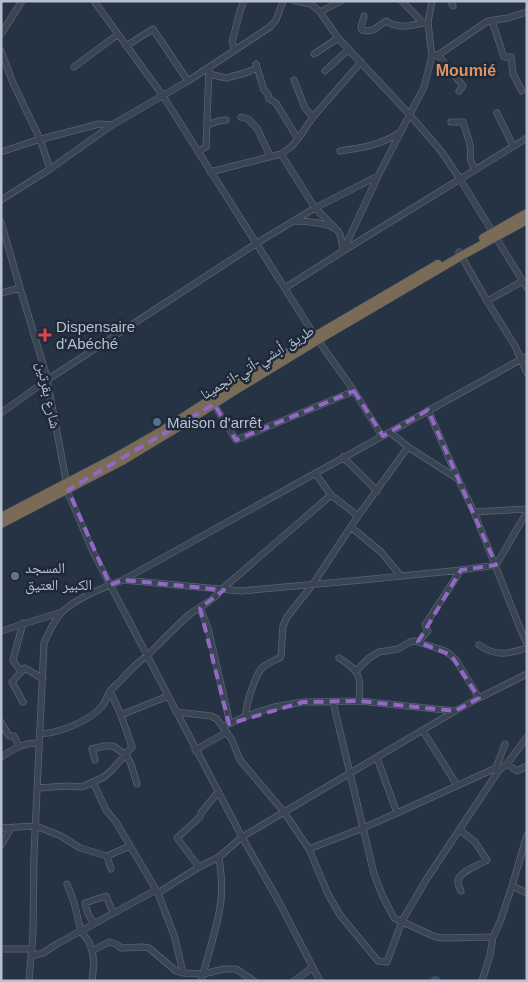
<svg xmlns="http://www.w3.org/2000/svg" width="528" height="982" viewBox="0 0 528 982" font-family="Helvetica,'Noto Naskh Arabic',sans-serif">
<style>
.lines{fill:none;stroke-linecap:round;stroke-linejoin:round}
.river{stroke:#374f6c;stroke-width:10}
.minor-casing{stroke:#586371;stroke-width:7}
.highway-casing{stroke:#44505e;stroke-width:9}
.minor{stroke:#394553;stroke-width:5.5}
.highway{stroke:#7a6b56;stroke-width:8}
.marked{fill:none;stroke:#9367c5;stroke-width:4;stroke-dasharray:10 6;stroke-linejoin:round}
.health-dot{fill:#e0444e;stroke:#1e2a39;stroke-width:2}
.service-dot{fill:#5c6f8a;stroke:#1e2a39;stroke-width:2}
.worship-dot{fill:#6b7280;stroke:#1e2a39;stroke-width:2}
.labels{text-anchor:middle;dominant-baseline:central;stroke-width:5;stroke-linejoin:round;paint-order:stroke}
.poi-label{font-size:15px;fill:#b7c0cd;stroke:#1e2a39;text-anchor:start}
.street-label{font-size:15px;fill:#b7c0cd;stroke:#1e2a39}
.neighbourhood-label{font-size:16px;font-weight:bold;fill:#dd9462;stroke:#1e2a39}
</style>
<rect width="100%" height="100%" fill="#253344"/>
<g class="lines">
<!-- river -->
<path class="river" d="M435,981h1"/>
<!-- minor casing -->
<g class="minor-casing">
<path id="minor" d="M94,1l69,95 152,240 39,55 28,45
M295,1l16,3 9,8 18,26 72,77 31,36 19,28 67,109
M402,1l21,22h3
M451,1l2,5
M320,12l21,-11
M364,16l-3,11 1,3c13,3 14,-3 24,-9 12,8 23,5 37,2
M492,21l12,36h7l2,17 9,17
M1,34l21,-33
M126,46l27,-17 35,52
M235,50l-3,-8 8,-31 4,-10
M1,51l12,32 27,56 10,30
M314,54l24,-16
M435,55h3l25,31 -4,5
M438,55l50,-34 20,-3 19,-6
M256,64l8,26 4,4 1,5 7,4 22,36
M74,67l43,-32
M325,71l24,-22
M209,74l17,4 19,-5 12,-5
M294,80l11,28 8,9
M497,113l16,33
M241,117l7,2 9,9 13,28
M451,122h12c2,8 6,16 7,24 2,11 -3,11 5,23
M207,125l11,-4 8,-1
M340,151c21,-3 41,-6 59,-18
M1,152l33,-11 65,-17 13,1
M198,152l8,-5 3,-79
M281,154l34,54 20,20
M210,172l71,-18 10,-7 7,-8 15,-22 48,-55
M1,200l49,-31 62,-44 76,-44 82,-54 6,-7 7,-19
M295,221c10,0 37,2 43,10 4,5 4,14 5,20
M1,222l19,66 26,86 23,122 3,6 21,50 149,285 213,-126 24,-13 48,-24
M343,251l35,-75 46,-89 8,-31 -2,-16 -2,-18 4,-21
M459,252l28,49 28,45 12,27
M285,288l58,-37 184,-113
M1,293l19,-5
M487,301l36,-20
M212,401l24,39 118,-49
M428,410l30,69 16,33 44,111 9,21
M1,413l46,-33 210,-137 58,-35 63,-32
M390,432l18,15 50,32
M343,457l34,34
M331,495l27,21
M474,512l53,-3
M351,527l30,25 20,24
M123,580l404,-224
M200,608l8,20 20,87 1,9 -3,1
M23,623l-10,37 8,12 4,-4 18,11
M1,631l61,-19
M418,642l10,-11 -3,-6 36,-55
M479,645c17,12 29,9 48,3
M339,658c22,13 22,20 20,43
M356,671l13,-13 10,-6 19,-3 12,-7 5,-1 30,10 6,4 5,5 23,38
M21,672l-9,10 11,20
M333,702l41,172 9,23 11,21 35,16 7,3 8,1 49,-1
M176,712l35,4 6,3 15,21 8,20 44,52 25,37 19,45 12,21 38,46 9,1 15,-41 24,-41 73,-110 8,-6 20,-27
M121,715l47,-19
M246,716c-1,-10 10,-43 17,-49 5,-4 13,-7 18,-10l2,-31 4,-9 26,-33 45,-68 50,-69
M1,722l8,14h5l5,10
M229,724l17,-8 28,-9 29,-5 56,-1 96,10
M423,731l34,54
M40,734c19,-1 51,-13 63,-29 3,-4 4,-9 7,-14 3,-4 8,-7 11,-11 9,-9 16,-18 26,-24 14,-14 28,-29 43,-42 10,-8 24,-13 31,-24l110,-95 -16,-22
M195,750l32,-18
M1,757c12,-8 24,-15 38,-14
M377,758l20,55
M95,760l-3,-11 12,-3h9l13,9 5,9 6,20
M507,764l10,7 10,-5
M496,768l9,-24
M93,782l13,28 10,12 42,71 17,45 8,35
M38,788l29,-2 15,1 22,-10 8,-7 20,-23 -11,-32 -11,-24
M1,828l35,-2 25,10 19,12 27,8 23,-10
M460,830l15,12 12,18c-7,5 -31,12 -29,23 0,3 2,5 3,8
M1,845l10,-17
M309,849l54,-21 34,-15 99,-45 3,2
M107,856l4,13
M199,867l-22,-29 23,-21 1,-4 17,-21
M67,884l7,18 7,29 8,11 3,9 2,11 -2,19
M512,886l15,7
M158,893l41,-26 20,-10 23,-20 36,63 42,81
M94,924l-6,-10 -3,-11 21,-7 7,17
M1,949h31
M92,951l17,-9 7,2 5,4 22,-1 6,1 27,23 7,2 20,1 21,-5h12l18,12
M31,956l12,-3 14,-9 99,-54
M29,981l4,-48 1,-79 10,-211c5,-11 10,-23 18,-31 13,-13 44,-26 61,-32l118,11 121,-11 99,-10 35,-5 31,-53
M201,981c7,-27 17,-54 20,-81 2,-15 0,-29 -2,-43
M294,981l19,-14
M482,981l8,-26 3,-18 7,-15 12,-36 15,-51"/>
</g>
<!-- highway casing -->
<g class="highway-casing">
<path id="highway" d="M483,238l44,-25
M1,517l115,-60 42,-24 70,-45 87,-52 123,-72
M1,524l121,-63 63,-38 46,-30 87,-53 143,-84 66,-36"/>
</g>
<!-- minor -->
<use href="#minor" class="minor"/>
<!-- highway -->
<use href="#highway" class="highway"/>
</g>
<!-- marked area -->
<path class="marked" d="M354,391l29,45 45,-26 68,155 -35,5 -43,72 33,13 28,43 -24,13 -96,-10 -56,1 -74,22 -29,-116 24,-18 -101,-10 -13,5 -42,-95 146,-86 22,36z"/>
<!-- markers -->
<path class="health-dot" d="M42.5 327.5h5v5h5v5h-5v5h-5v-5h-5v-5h5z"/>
<circle class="service-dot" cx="157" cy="422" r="5"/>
<circle class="worship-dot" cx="15" cy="576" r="5"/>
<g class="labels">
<!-- poi labels -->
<g class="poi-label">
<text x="56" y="326">Dispensaire<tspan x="56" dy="17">d'Abéché</tspan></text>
<text x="167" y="422">Maison d'arrêt</text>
<text x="25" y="567">المسجد<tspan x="25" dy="17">الكبير العتيق</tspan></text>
</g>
<!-- street labels -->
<g class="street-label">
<text transform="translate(257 362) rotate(-31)">طريق أبشي-أتي-انجمينا</text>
<text transform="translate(49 395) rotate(78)">شارع بقرتين</text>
</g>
<!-- neighbourhood labels -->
<g class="neighbourhood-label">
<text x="466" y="70">Moumié</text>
</g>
</g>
<!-- border -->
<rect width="528" height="982" fill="none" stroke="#b7c0cd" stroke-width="5"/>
</svg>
